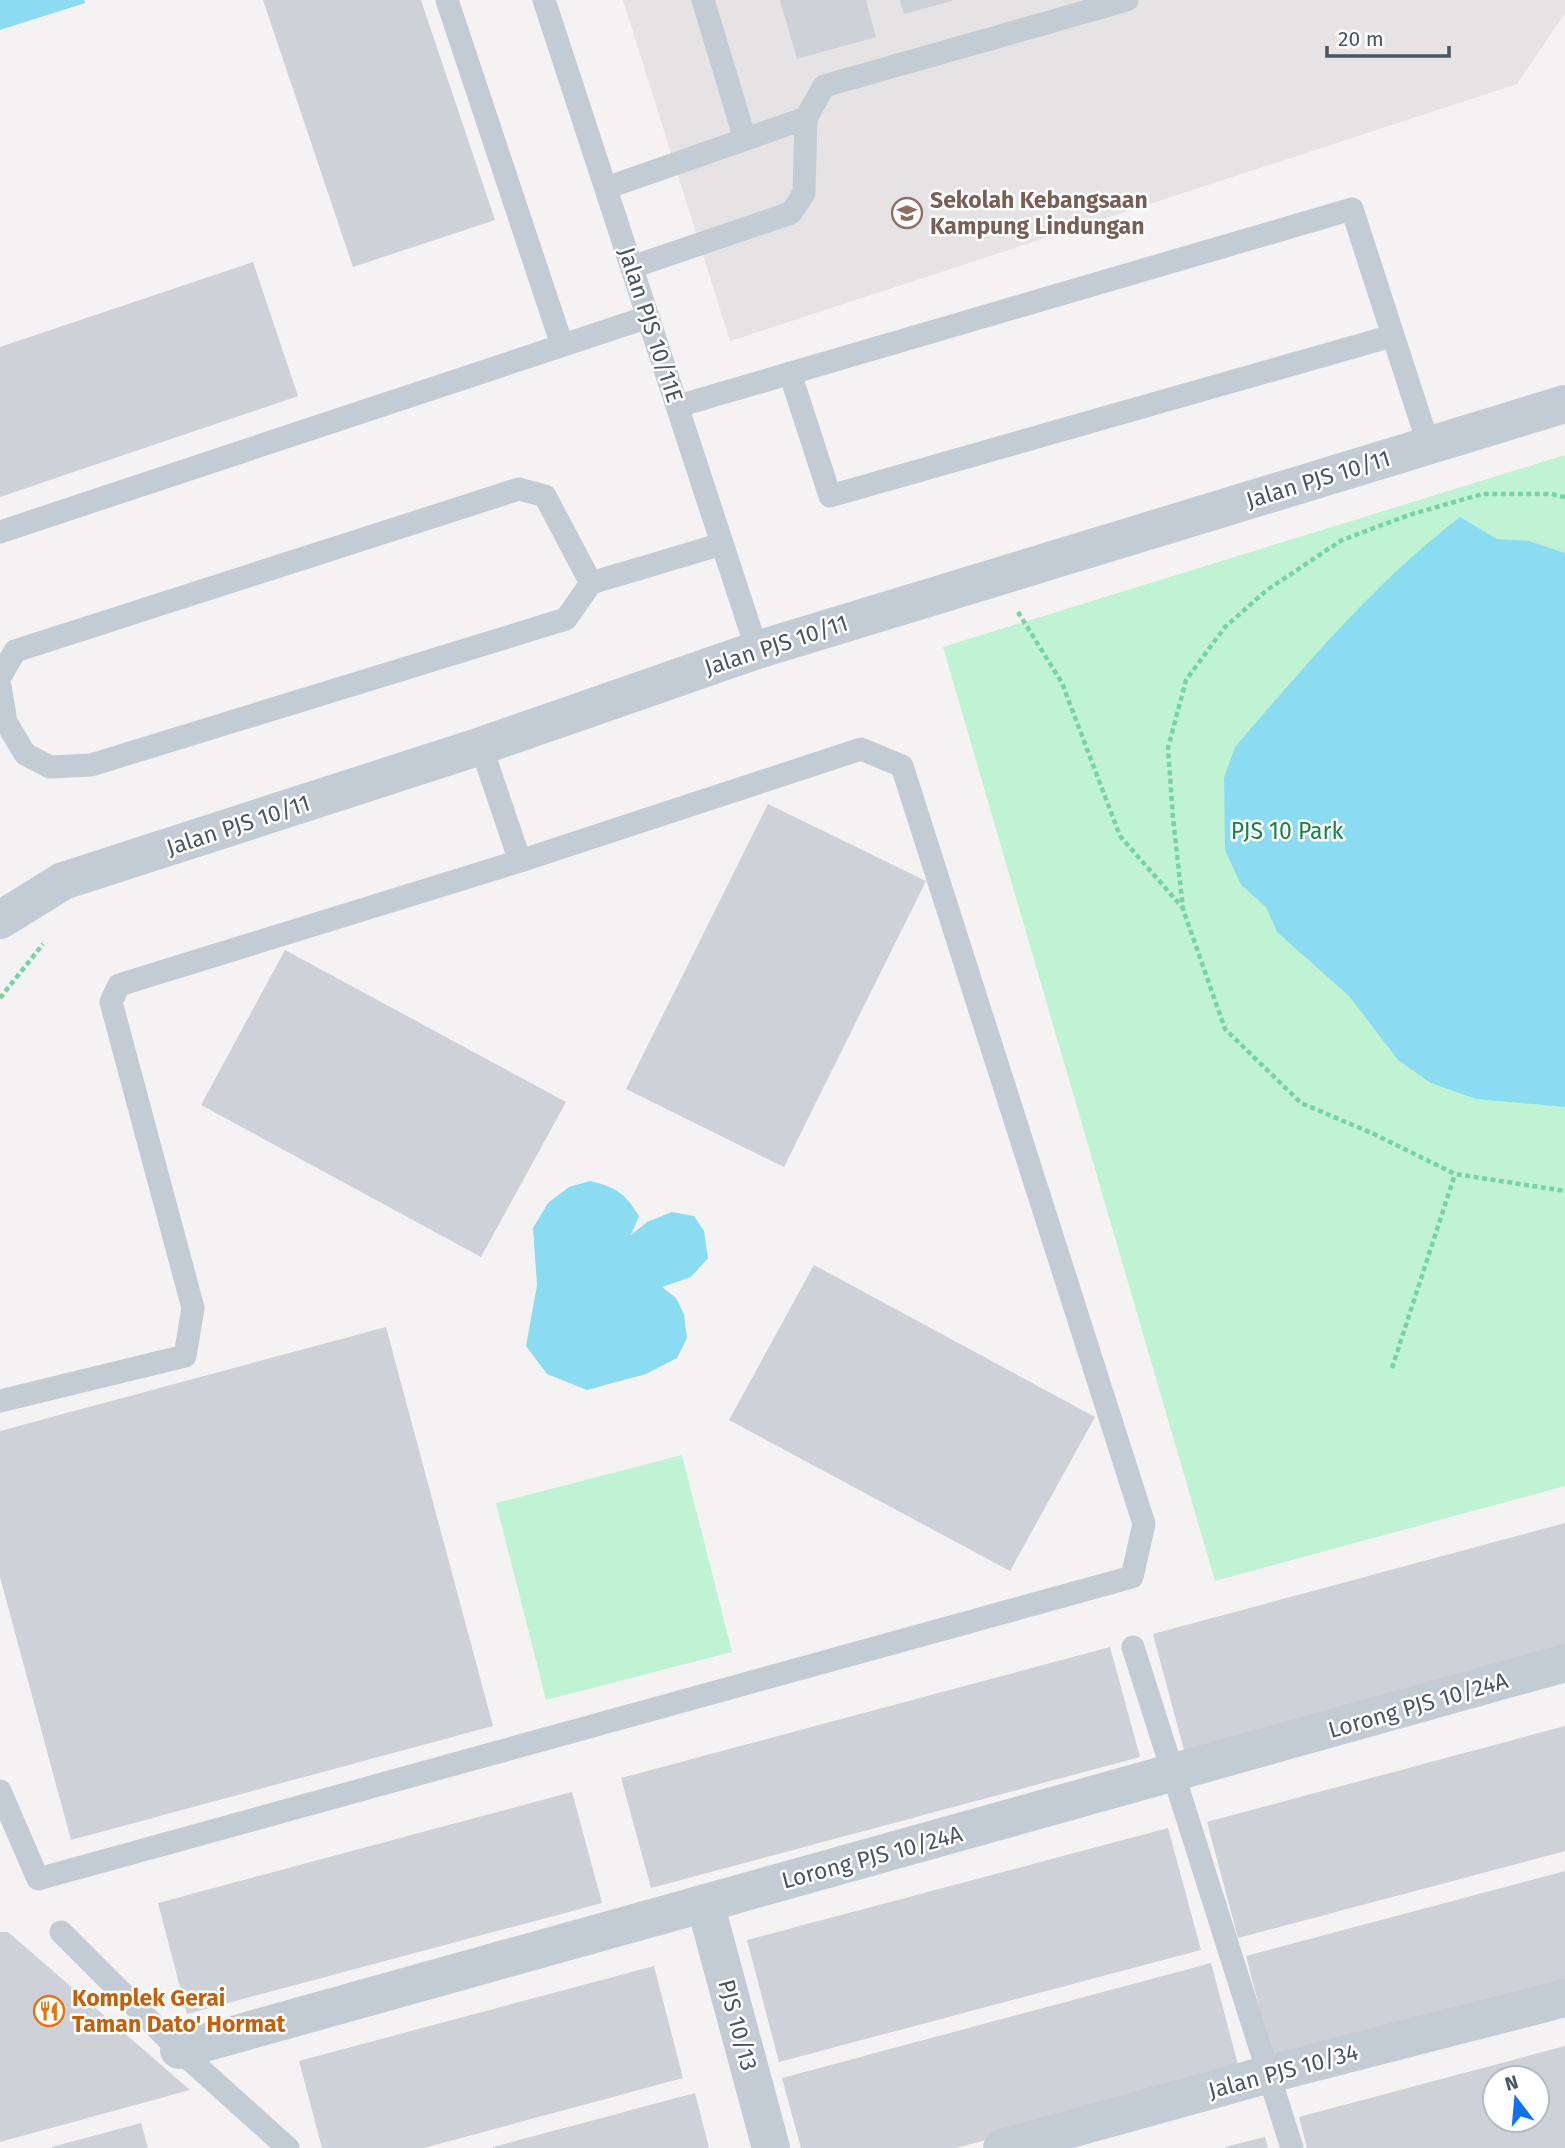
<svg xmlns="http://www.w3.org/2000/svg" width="1565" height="2148" viewBox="0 0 1565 2148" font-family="'Fira Sans',sans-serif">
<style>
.education{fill:#e5e3e4}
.green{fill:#c0f3d4}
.water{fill:#8bdcf1}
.building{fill:#ced1d7;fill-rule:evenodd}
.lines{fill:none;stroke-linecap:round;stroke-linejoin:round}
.path{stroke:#76d3a5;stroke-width:4.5;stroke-dasharray:5 3.5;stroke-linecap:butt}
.lane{stroke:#c3ccd4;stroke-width:23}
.street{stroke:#c3ccd4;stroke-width:38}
.labels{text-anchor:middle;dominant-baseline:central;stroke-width:5;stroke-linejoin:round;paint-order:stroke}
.education-label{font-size:23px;font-weight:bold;fill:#785e54;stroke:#fff;text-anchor:start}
.street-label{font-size:23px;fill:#495561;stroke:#fff}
.park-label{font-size:23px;fill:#13834b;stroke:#fff}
.food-label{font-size:23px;font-weight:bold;fill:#c56008;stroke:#fff;text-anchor:start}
</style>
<rect width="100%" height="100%" fill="#f4f2f2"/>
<!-- education -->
<path class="education" d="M623,0h942v13l-48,71 -787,257z"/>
<!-- green -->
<path class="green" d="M1565,455v1031l-350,95 -272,-934z
M682,1455l50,197 -186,48 -50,-197z"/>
<!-- water -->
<path class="water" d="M0,0h84l1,3 -85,27z
M1460,517l37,22 32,2 36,12v554l-89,-8 -45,-16 -33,-23 -49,-64 -72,-64 -11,-25 -25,-22 -16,-35 -1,-72 11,-31c70,-81 140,-165 225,-230z
M590,1181c26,6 35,12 49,35l-8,19 16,-13 25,-10 22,4 10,15 4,27 -17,19 -29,10 14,11 8,16 3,24 -10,20 -31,16 -59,16 -40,-16 -21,-28 11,-61 -4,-57 15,-25 21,-16z"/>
<!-- building -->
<path class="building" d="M263,0h158l74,220 -142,47z
M780,0h86l10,37 -79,22z
M900,0h52v1l-48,13z
M253,262l45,134 -298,101v-150z
M768,804l158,77 -142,286 -158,-78z
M285,950l281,152 -85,155 -280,-152z
M814,1265l281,152 -85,154 -281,-151z
M386,1327l107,399 -422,114 -71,-263v-146z
M1565,1523v125l-381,102 -31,-116z
M1110,1647l30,110 -489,131 -30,-110z
M1565,1726v125l-327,87 -31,-116z
M572,1792l30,111 -415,111 -29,-111z
M1168,1828l33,122 -422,112 -32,-122z
M1565,1871v115l-291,78 -28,-108z
M0,1932h8l182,158 -190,52z
M1211,1963l29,109 -284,76h-155l-19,-70z
M654,1966l29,112 -259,70h-102l-23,-87z
M1565,2046v102h-258l-8,-31zM1495,2078h42v42h-42z
M695,2093l14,55h-216v-1z
M141,2123l7,25h-96v-1z
M1265,2137l3,11h-43v-1z"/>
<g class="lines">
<!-- path -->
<path class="path" d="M1565,497l-14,-3h-69l-73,21 -67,25 -75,50 -42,37 -39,53 -18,68 5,70 10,91 42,120 76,74 73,31 81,40 110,17
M1018,612l44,71 58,153 62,71
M0,998l43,-54
M1392,1368l63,-194"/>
<!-- lane -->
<path class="lane" d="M447,0l115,345
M544,0l213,650
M703,0l42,139
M606,188l200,-70
M632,267l159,-54 13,-20 2,-75 18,-32 303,-86
M790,373l40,123 562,-160
M678,406l674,-197 77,237
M0,532l648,-215
M0,677l15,-26 504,-162 26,7 46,87
M0,686l6,36 19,32 25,13 41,-2 475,-146 25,-36 131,-39
M481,746l39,115
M0,1401l185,-45 8,-48 -82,-306 8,-17 401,-124 341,-112 41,17 242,758 -12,53 -1094,302 -38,-88
M1133,1647l159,501
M61,1932l118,118 109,98"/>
<!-- street -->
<path class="street" d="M0,920l63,-39 418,-135 276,-96 808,-246
M705,1903l66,245
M179,2050l1386,-387
M1002,2148l267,-74 296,-76"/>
</g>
<!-- icons -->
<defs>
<g id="school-ring" transform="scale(1.575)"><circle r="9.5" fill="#fff" stroke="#8d6e63" stroke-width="1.5"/><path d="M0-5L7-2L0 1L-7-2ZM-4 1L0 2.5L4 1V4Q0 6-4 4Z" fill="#8d6e63"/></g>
<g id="restaurant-ring" transform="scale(1.575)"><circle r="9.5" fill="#fff" stroke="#e8710a" stroke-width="1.5"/><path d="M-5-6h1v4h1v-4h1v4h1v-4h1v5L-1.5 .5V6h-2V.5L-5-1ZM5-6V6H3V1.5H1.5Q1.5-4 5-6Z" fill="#e8710a"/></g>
</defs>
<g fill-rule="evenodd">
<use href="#school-ring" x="907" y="213"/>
<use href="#restaurant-ring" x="49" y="2011"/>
</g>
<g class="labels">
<!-- education labels -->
<g class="education-label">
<text x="930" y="200">Sekolah Kebangsaan<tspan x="930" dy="26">Kampung Lindungan</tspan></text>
</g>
<!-- street labels -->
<g class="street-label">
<text transform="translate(651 325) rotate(72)">Jalan PJS 10/11E</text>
<text transform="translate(1318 479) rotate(-17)">Jalan PJS 10/11</text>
<text transform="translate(776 645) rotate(-18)">Jalan PJS 10/11</text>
<text transform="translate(238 825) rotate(-18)">Jalan PJS 10/11</text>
<text transform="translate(1418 1705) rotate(-16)">Lorong PJS 10/24A</text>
<text transform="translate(872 1857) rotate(-15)">Lorong PJS 10/24A</text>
<text transform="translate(738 2025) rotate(75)">PJS 10/13</text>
<text transform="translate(1283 2071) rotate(-15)">Jalan PJS 10/34</text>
</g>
<!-- park labels -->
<g class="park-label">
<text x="1287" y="831">PJS 10 Park</text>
</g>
<!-- food labels -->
<g class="food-label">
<text x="72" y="1998">Komplek Gerai<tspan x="72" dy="26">Taman Dato' Hormat</tspan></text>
</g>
</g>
<!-- north arrow -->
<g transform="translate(1516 2099) rotate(344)"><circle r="33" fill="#ffffff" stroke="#b6bbc0" stroke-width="2"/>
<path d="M0-5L12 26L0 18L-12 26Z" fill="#1172f0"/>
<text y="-10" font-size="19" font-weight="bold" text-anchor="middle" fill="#495561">N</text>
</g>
<!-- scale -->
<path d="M1327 46v10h122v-10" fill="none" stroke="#495561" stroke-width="3.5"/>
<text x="1338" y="46" font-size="21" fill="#495561" stroke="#ffffff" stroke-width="5" paint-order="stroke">20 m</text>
</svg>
